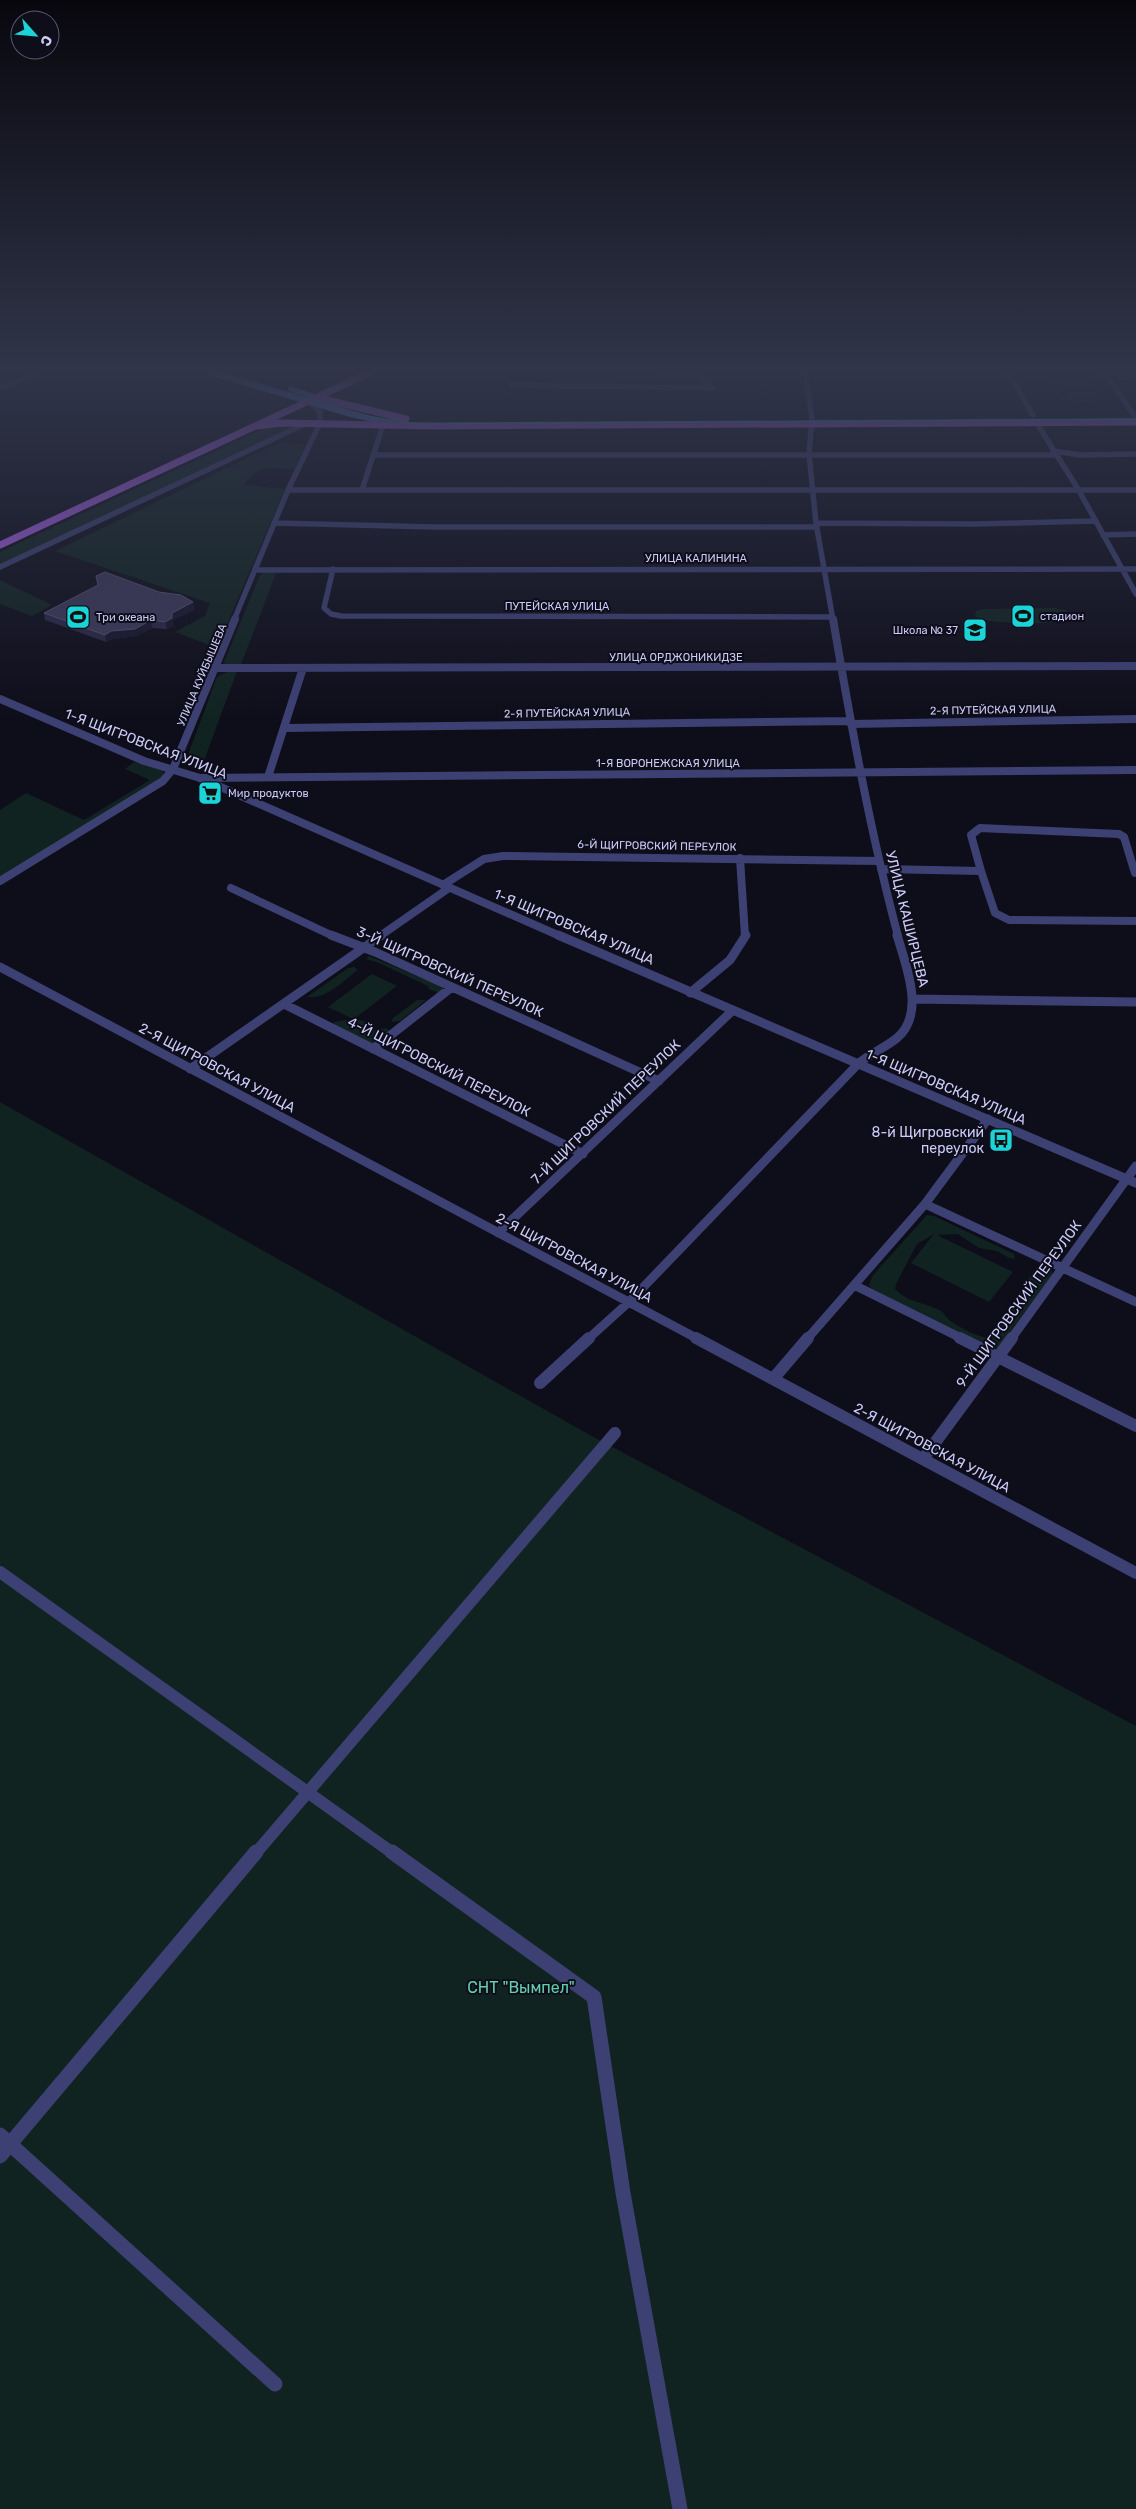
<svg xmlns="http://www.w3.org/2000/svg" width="1136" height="2509" viewBox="0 0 1136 2509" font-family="Rubik,sans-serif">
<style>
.green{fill:#112321}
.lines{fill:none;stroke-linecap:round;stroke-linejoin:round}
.minor-far4{stroke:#3d4073;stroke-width:5.5}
.minor-far3{stroke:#3d4073;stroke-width:8}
.minor-far2{stroke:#3d4073;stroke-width:9}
.minor-far1{stroke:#3d4073;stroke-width:12}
.minor{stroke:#3d4073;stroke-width:15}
.tertiary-far1{stroke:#3d4073;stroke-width:8}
.tertiary{stroke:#3d4073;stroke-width:9}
.secondary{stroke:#6e76ee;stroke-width:5.5}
.primary{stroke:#ab60ec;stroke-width:7}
.tram{stroke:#1ad4d7;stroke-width:1}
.wall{fill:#2a2746}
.shaded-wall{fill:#18152c}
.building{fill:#3c3959;stroke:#525072}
.labels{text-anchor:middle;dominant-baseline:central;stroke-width:4;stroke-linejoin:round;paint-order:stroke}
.far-street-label{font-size:11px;fill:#cdccf9;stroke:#0e0d1a}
.far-poi-label{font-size:11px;fill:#cdccf9;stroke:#0e0d1a;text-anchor:start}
.street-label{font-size:14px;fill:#cdccf9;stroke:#0e0d1a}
.poi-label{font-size:14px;fill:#cdccf9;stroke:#0e0d1a;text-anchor:end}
.near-park-label{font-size:16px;fill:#62cfaa;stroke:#0e0d1a}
</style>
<rect width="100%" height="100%" fill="#0e0d1a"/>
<!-- green -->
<path class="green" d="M1084,380l2,3h6l4,6h15l2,3h-19l3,7h-5l1,3 -31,-2 -3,-4 9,-1 -6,-11h-11l-2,-3z
M1136,417v3l-317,2 -1,-3z
M291,426l-23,12 -268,127v-13l267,-125z
M279,443l27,1 -12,25c-22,-1 -37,-5 -50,16l41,4 -68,159 -42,-16 30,-16 5,-13 -155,-52z
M266,571h11l-37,96 -12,-1 -4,-4 36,-87z
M0,580l52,25 -20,11 -32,-12z
M1054,608l12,2 6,7c-10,9 -87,8 -97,-1l1,-5 7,-2z
M229,671h8l-36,98c-9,-3 -13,-7 -12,-17l28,-75z
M134,762l29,9 1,5 -164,101v-67l26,-17 58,27 66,-40 -25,-11z
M369,956l74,31 1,3 -4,3 -11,-4 -1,-3 -49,-23 -13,-4z
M354,967l4,3c-15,11 -32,30 -51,27l41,-29z
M372,974l25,12 -43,33 10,2 10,9 12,-2 5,4 -15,12h-8l-35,-18 1,-4 19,-3 -25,-12z
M417,1000h9l-26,21 -8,1v-3z
M0,1102l588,332 548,292v783h-1136z
M927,1215l7,1 80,38 1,5 -6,-1 -12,-7 -18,-3 -21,-14 -21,1 76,37 -24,30 -78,-39 23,-29 -17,10 -21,40 -1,5c15,15 31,13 46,22 3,2 5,6 8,9 10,7 30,18 42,18l43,-68 7,-5 6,1 5,4v5l-54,73 -11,1 -115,-60 -3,-4 4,-10z"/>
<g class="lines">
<!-- minor-far4 -->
<path class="minor-far4" d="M805,371l7,47 -3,36 7,69 17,97
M1007,371l26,44
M1103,371l31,44
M511,385l202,3 -10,-11 -53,-6
M0,388l44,-17
M1036,422l42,67 58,105
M1053,451l27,4 56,-1
M373,455h682
M288,490h848
M362,490l21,-65
M274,523l161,4h382
M816,523l158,1 121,-3
M1103,535l33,-1
M0,567l307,-144
M333,569l-9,39 7,6 10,2 491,1
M256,570l880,-1
M234,620l54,-130 32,-67v-11l-11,-10"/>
<!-- minor-far3 -->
<path class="minor-far3" d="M833,619c18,106 37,212 65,317
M216,668l920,-2
M851,724l285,-5
M284,728l566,-7
M268,777l35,-109
M200,778l936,-8
M740,858l5,78
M881,869l100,2 -10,-36 9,-7 139,6 5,3 11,36
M981,871l14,42 14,7 127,1
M0,881l163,-100 10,-12 62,-150
M443,885l41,-26 19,-3 375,5
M231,888l102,48
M380,936l69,-48"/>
<!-- minor-far2 -->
<path class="minor-far2" d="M331,935l44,17 284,129
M0,967l698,372
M690,993l40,-33 16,-25
M912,999l224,3
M284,1004l299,150
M373,1049l79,-62
M190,1069l192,-134
M925,1204l211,98
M498,1233l234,-222
M854,1285l109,54
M588,1339l41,-37 229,-238c12,-11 27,-16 39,-26 29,-24 9,-72 0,-103
M807,1339l118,-135 63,-85
M1011,1339l125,-173"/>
<!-- minor-far1 -->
<path class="minor-far1" d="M696,1338l440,235
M960,1338l176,88
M773,1379l35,-41
M540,1383l49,-45
M923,1459l89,-121
M0,1572l394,282
M255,1854l360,-421"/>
<!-- minor -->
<path class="minor" d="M392,1852l202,145 29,196 57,316
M0,2135l275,249
M0,2156l256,-304"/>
<!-- tertiary-far1 -->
<path class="tertiary-far1" d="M0,699l144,62 56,17 360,158"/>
<!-- tertiary -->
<path class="tertiary" d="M558,935l578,248"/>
<!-- secondary -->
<path class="secondary" d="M206,371l144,43 45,10
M291,389l28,9"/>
<!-- primary -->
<path class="primary" d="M319,398l87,21
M257,426l24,-3 152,3 703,-4
M0,545l373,-174"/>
<!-- tram -->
<path class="tram" d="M215,371l157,46 46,7 718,-5"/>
</g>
<!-- wall -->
<path class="wall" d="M1112,371h22l2,3 -2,6h-16z
M96,576l63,16 34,10 1,8 -21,10v6l-6,3 -15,-1 -16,8 -23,3 -7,3 -61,-22 -1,-7 54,-27z"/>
<!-- shaded-wall -->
<path class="shaded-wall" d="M193,602l1,8 -21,10v6l-6,3 -2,-7 7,-9z
M151,620l1,8 -16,8 -23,3 -7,3 -1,-7 6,-4z"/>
<!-- building -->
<path class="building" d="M1118,371h16l2,3h-16z
M105,572l54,20 22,3 12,7 -21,11v5l-7,4 -14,-2 -16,9 -24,2 -6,4 -61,-22 54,-28 -2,-9z"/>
<!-- sky -->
<linearGradient id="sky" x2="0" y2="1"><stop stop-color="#08070e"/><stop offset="0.51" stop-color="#303549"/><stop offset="1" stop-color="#303549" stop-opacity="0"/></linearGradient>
<rect width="1136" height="723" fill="url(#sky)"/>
<!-- icons -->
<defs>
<g id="stadium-square" transform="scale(1.25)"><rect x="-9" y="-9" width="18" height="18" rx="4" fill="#1ad4d7" stroke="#0e0d1a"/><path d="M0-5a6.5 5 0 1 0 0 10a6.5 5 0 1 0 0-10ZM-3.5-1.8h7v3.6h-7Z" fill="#111"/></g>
<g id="school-square" transform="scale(1.25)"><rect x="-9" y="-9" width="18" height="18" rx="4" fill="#1ad4d7" stroke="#0e0d1a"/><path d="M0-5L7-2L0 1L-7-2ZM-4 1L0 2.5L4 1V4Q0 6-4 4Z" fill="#111"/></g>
<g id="supermarket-square" transform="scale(1.25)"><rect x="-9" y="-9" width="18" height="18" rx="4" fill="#1ad4d7" stroke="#0e0d1a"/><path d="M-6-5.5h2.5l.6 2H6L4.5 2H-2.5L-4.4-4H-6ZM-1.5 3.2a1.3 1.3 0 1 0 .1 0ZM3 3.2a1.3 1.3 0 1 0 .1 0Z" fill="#111"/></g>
<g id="bus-square" transform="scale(1.25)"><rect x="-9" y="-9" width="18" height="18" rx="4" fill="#1ad4d7" stroke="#0e0d1a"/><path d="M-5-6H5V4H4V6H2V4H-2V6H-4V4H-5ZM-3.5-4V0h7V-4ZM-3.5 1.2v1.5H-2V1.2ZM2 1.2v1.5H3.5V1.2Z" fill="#111"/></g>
</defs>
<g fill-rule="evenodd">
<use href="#stadium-square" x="1023" y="616"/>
<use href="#stadium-square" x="78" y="617"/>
<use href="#school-square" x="975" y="630"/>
<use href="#supermarket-square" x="210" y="793"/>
<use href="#bus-square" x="1001" y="1140"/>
</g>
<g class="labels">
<!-- far-street labels -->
<g class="far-street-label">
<text x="696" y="558">УЛИЦА КАЛИНИНА</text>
<text x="557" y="606">ПУТЕЙСКАЯ УЛИЦА</text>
<text x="676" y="657">УЛИЦА ОРДЖОНИКИДЗЕ</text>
<text transform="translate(202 675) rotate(-67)">УЛИЦА КУЙБЫШЕВА</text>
<text transform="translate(993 710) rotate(-1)">2-Я ПУТЕЙСКАЯ УЛИЦА</text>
<text transform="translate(567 713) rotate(-1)">2-Я ПУТЕЙСКАЯ УЛИЦА</text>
<text x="668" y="763">1-Я ВОРОНЕЖСКАЯ УЛИЦА</text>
<text transform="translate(657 846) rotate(1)">6-Й ЩИГРОВСКИЙ ПЕРЕУЛОК</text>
</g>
<!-- far-poi labels -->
<g class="far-poi-label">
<text x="1040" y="616">стадион</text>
<text x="96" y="617">Три океана</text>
<text x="958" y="630" text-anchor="end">Школа № 37</text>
<text x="228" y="793">Мир продуктов</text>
</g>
<!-- street labels -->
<g class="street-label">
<text transform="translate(146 744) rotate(21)">1-Я ЩИГРОВСКАЯ УЛИЦА</text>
<text transform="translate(907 919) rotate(76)">УЛИЦА КАШИРЦЕВА</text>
<text transform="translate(574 927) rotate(23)">1-Я ЩИГРОВСКАЯ УЛИЦА</text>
<text transform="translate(450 972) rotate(24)">3-Й ЩИГРОВСКИЙ ПЕРЕУЛОК</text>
<text transform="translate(439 1067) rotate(27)">4-Й ЩИГРОВСКИЙ ПЕРЕУЛОК</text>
<text transform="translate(217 1068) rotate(28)">2-Я ЩИГРОВСКАЯ УЛИЦА</text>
<text transform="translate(946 1087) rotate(23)">1-Я ЩИГРОВСКАЯ УЛИЦА</text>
<text transform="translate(606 1112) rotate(-44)">7-Й ЩИГРОВСКИЙ ПЕРЕУЛОК</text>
<text transform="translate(574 1258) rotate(28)">2-Я ЩИГРОВСКАЯ УЛИЦА</text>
<text transform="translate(1019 1304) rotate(-54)">9-Й ЩИГРОВСКИЙ ПЕРЕУЛОК</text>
<text transform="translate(932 1448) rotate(28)">2-Я ЩИГРОВСКАЯ УЛИЦА</text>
</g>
<!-- poi labels -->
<g class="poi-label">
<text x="984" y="1132">8-й Щигровский<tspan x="984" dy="16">переулок</tspan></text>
</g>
<!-- near-park labels -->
<g class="near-park-label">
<text x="521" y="1987">СНТ "Вымпел"</text>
</g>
</g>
<!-- north arrow -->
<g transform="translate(35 35) rotate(117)"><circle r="24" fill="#0e0d1a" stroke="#5a5973"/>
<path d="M0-4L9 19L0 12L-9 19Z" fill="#1ad4d7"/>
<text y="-8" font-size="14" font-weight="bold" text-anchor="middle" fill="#cdccf9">С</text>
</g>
</svg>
